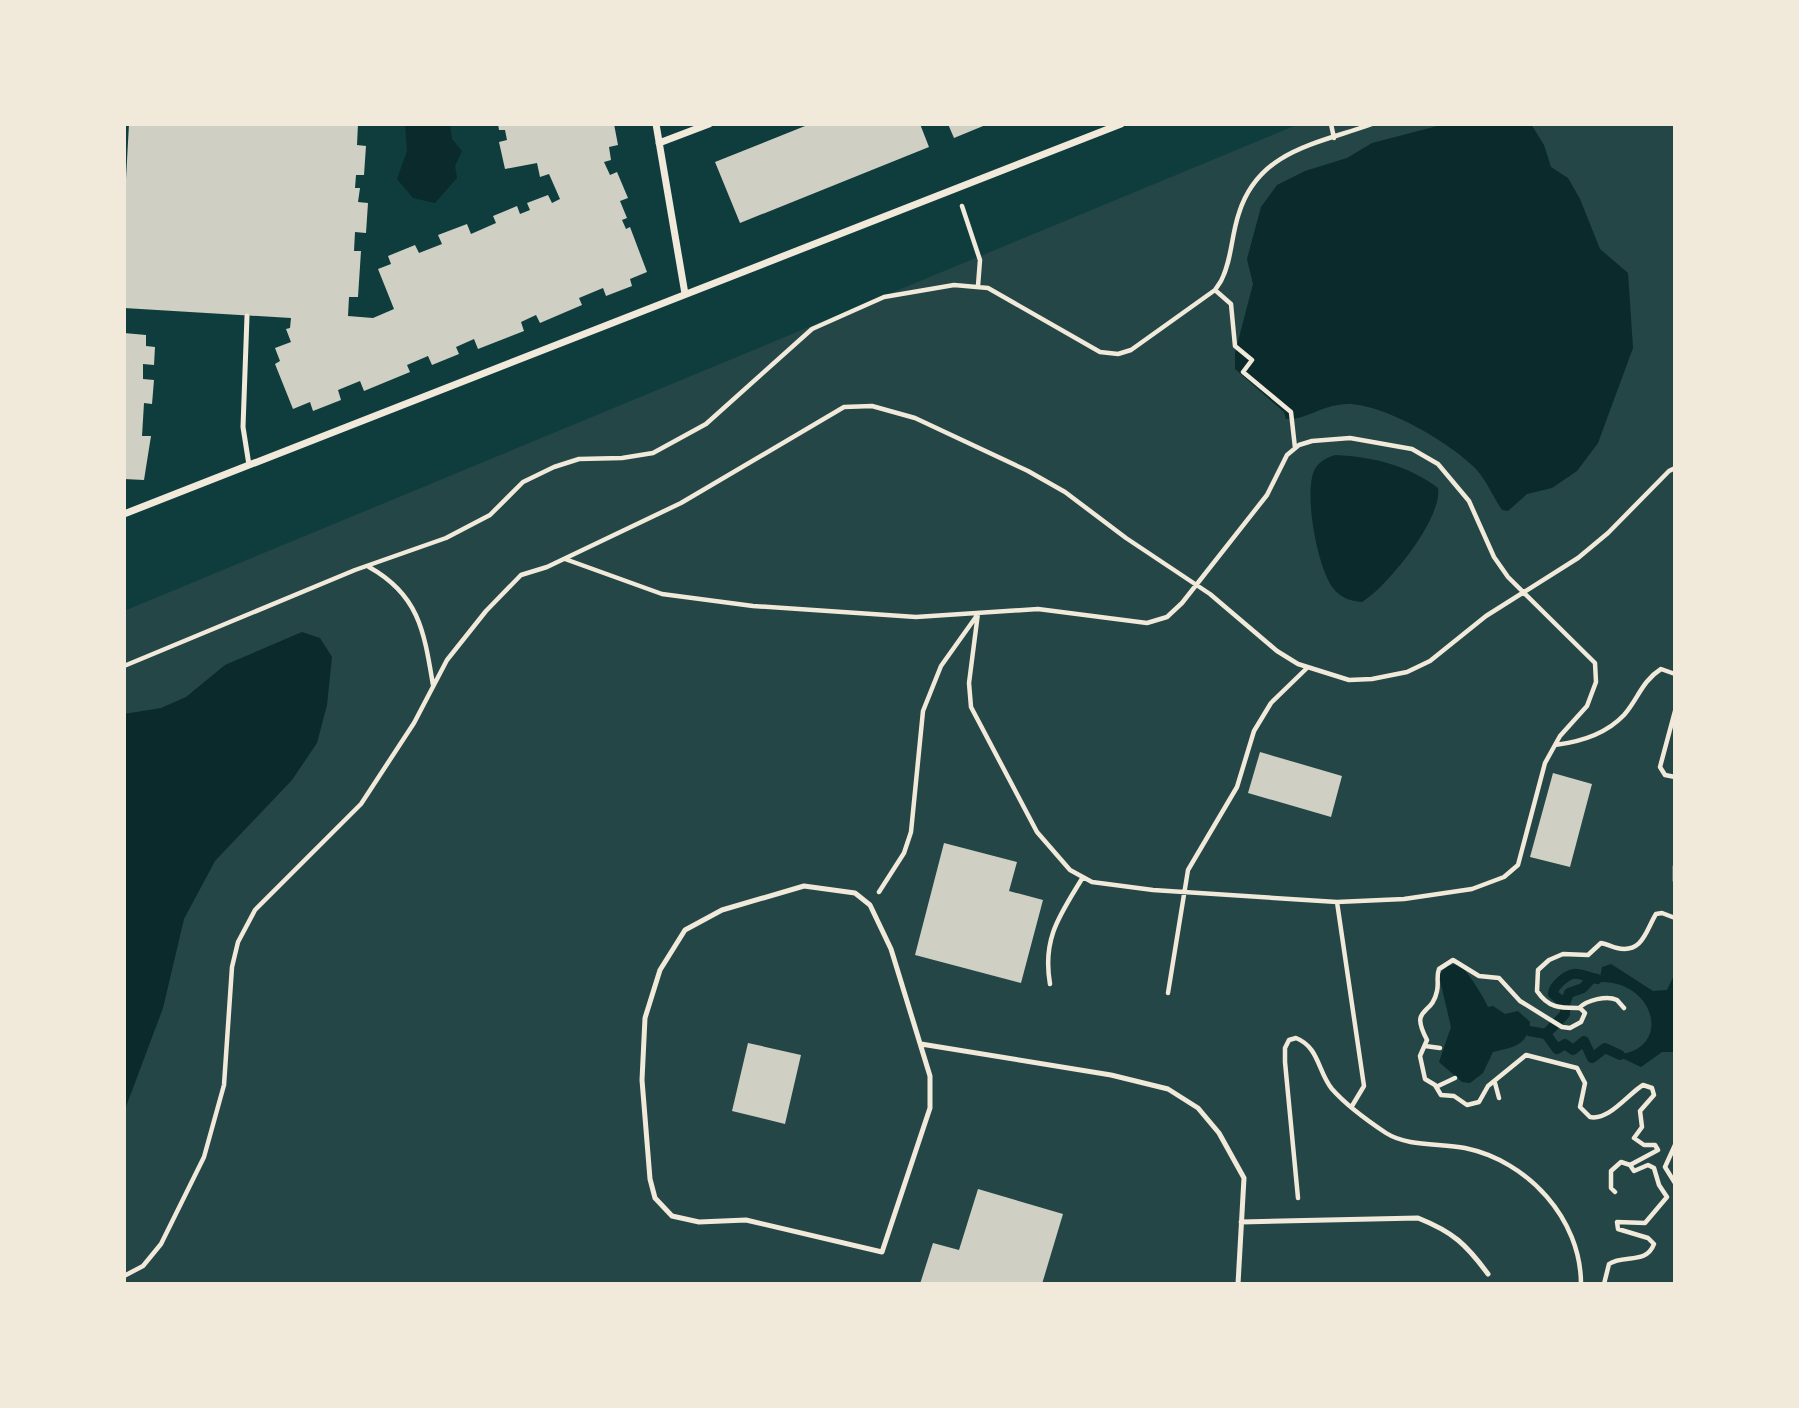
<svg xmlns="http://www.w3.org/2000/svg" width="1799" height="1408" viewBox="0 0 1799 1408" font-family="'Work Sans',sans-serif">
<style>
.green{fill:#244646}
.water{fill:#0a2a2b}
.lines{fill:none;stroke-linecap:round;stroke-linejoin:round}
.stream{stroke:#0a2a2b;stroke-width:10}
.building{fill:#cfcfc3}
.path{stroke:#f1e9da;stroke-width:4.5}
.service{stroke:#f1e9da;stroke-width:5}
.minor{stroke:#f1e9da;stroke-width:7}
</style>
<rect width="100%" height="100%" fill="#0f3d3e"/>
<!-- green -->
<path class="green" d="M1299,124h376v1160h-1551v-673z"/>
<!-- water -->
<path class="water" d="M405,124h45l2,15 10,12 -7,15 2,12 -22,25 -22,-5 -16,-19 10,-28z
M1445,124h86l13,21 7,22 17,11 12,21 20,50 28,24 5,75 -35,95 -21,28 -25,17 -25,6 -19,17 -6,-1c-9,-13 -15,-29 -26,-41 -25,-26 -92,-65 -128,-65 -25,0 -41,16 -62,15l-2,-7 -49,-43v-16l18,-69 -6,-25 14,-52 16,-22 28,-14 42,-13 25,-15z
M1335,455c39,2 72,10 103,33 5,30 -51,99 -76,114 -12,-1 -21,-4 -29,-14 -16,-21 -29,-94 -19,-117 4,-9 12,-13 21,-16z
M302,632l18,6 12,19 -5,48 -10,38 -25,37 -77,81 -31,58 -21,89 -39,104v-398l37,-6 25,-11 39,-32z
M1611,964l42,27 14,-1 8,-17v79h-13l-21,15 -21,-10 1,-3c51,-7 34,-74 -22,-72l3,-15z
M1448,966c3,-1 8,-2 11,-1 6,2 26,34 29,42l5,-1 12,8 13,-3 12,11c-2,24 -17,25 -37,30l-10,21 -13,10 -8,-1 -23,-20 12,-35 -11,-47v-7z"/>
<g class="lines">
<!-- stream -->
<path class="stream" d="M1565,1004l4,-11 14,-5 9,-10
M1529,1031l17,3 11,15 8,-5 8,6 11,-9 8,17 13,-10 15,7
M1546,1034l19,-20v-10l-12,-10c1,-7 3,-8 8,-13 14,-13 20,-5 36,-2"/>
</g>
<!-- building -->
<path class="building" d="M129,124h229l-1,21 9,1 -2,29h-8l-1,13h5l-2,14 10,1 -2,30 -11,-1 -1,19h7l-3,46h-9l-1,19 25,2 21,-9 -16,-40 13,-5 -3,-8 27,-11 4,8 23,-9 -4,-9 29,-11 4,10 25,-11 -3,-7 24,-10 3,8 10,-4 -3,-7 21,-8 4,8 8,-4 -11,-25 -9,3 -3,-14 -32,6 -6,-27 8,-2 -2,-10h-6l-1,-6h116l4,21 -9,2 2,13 -7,2 6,13 7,-3 11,26 -8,3 7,17 -5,2 4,9 4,-2 17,45 -17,7 2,7 -26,10 -3,-8 -24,10 3,7 -42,18 -4,-8 -15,7 3,9 -46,18 -4,-10 -18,8 3,7 -27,11 -4,-9 -21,9 3,7 -46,19 -4,-10 -22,9 3,10 -28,11 -3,-9 -17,7 -18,-45 5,-3 -5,-13 16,-6 -5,-13 4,-1 1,-10 -167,-10v-93z
M810,124h110l9,23 -189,76 -25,-61z
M948,124h40l-34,14z
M124,333l22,2v11l9,1 -1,18 -11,-1v15l11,1 -2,24 -8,-1 -2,33h9l-7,44 -20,-1z
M1260,752l82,24 -11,41 -83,-24z
M1553,773l39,11 -22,83 -40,-10z
M944,843l73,19 -8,29 34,9 -22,83 -106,-28z
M748,1043l53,12 -16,69 -53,-13z
M978,1189l85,25 -21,70h-122l13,-41 26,7z"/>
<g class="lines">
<!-- path -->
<path class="path" d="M1331,124l3,14
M962,206l18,54 -2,26
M1215,290l16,14 4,42 17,14 -9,12 48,40 4,36
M565,559l97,35 91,12 163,11 122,-8 109,14 20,-6 15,-14 85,-108 20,-40 12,-10 13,-4 38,-3 62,11 26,15 31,37 25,56 14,20 87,86 1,19 -9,24 -27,30 -15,27 -27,102 -14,12 -32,12 -68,10 -67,3 -184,-12 -61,-8 -22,-12 -33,-38 -66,-125 -2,-24 9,-70
M369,567c50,28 55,64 64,118
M124,666l231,-96 91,-32 44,-23 33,-33 31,-15 25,-8 43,-1 31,-5 53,-29 106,-95 72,-32 70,-12 34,3 112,64 18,2 13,-4 84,-60 6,-9c11,-21 10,-45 18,-68 20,-63 78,-69 133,-89
M1675,711l-15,56 5,8 10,2
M1555,745c25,-3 51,-11 69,-30 14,-16 18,-34 37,-46l14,5
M1675,866v15
M879,892l25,-39 7,-21 12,-121 18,-45 37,-52
M1337,902l27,184 -12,20
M1050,984c-8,-46 10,-69 33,-107
M1168,993l20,-123 49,-83 17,-56 17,-28 36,-35
M1579,1008c8,-8 28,-13 38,-8l7,8
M1425,1046l15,2
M1495,1083l4,15
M1436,1087l19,-9
M1675,1145l-10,22 10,16
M1615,1192l-4,-4v-17l10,-9 9,3
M1298,1198l-13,-136v-14l4,-8 7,-2c23,9 22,34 36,51 14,16 36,32 54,44 22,14 54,10 79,15 63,13 116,71 116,136
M124,1276l19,-10 18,-22 43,-87 20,-72 8,-118 6,-25 17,-32 106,-106 53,-81 33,-63 39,-49 35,-36 26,-8 134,-64 163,-96 28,-1 43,12 113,53 37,21 61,46 84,56 67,57 21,13 51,16 23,-1 35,-7 23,-11 56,-45 92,-58 30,-25 61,-62 6,-3
M1604,1284l5,-20c15,-10 37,1 45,-20l-6,-6 -30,-9 -1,-7 28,1 22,-26 -8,-12 -5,-17 -6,-3 -14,6 -4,-6 28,-15 -3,-5h-11l-10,-7 8,-11 -2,-16 14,-16 -2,-7 -9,-3c-15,9 -34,36 -53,32l-10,-10 5,-24 -8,-15 -51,-13 -38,31 -9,16 -12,3 -13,-9 -13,-1 -6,-10 -10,-6 -5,-23 7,-16c-18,-34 5,-23 10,-49 2,-8 -1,-14 2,-22l14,-9 26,16 20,2 21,23 42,26 8,1 11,-6 4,-9 -5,-5c-19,0 -31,1 -43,-17l1,-21 11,-10 14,-6 25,1 13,-12c7,1 10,4 16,5 26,6 29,-18 39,-34l6,-1 13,5"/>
<!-- service -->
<path class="service" d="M247,316l-4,111 6,38
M804,886l51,7 15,12 21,44 39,127v32l-48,144 -136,-32 -47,2 -27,-6 -17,-18 -5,-19 -8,-99 3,-62 15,-48 25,-40 37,-20z
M921,1044l190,31 57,14 30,19 21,25 25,45 -6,106
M1241,1222l177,-4c35,14 48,26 70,56"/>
<!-- minor -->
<path class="minor" d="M656,124l29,170
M659,143l50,-19
M124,514l997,-390"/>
</g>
<!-- border -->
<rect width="1799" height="1408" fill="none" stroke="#f1e9da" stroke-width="252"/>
</svg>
